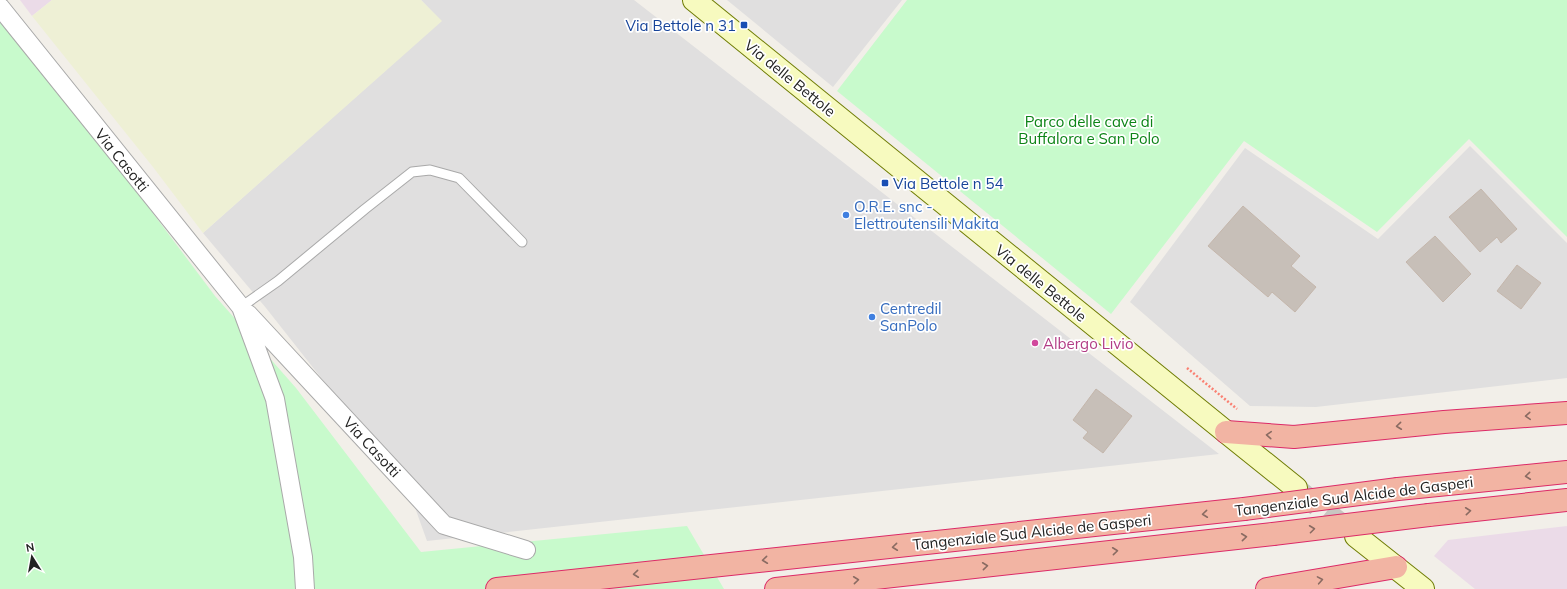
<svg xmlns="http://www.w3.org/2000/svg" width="1567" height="589" viewBox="0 0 1567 589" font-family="Mulish,sans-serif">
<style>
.residential{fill:#e0dfdf}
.industrial{fill:#ebdbe8}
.farmland{fill:#eef0d5}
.park{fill:#c8facc}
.building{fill:#c7bfb8;stroke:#c4b6ab}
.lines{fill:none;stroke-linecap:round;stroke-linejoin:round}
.secondary-tunnel{stroke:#c8c6c1;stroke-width:22;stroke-dasharray:22 11;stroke-linecap:butt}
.service-casing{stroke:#a9a9a9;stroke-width:11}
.minor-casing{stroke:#a9a9a9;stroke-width:20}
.secondary-casing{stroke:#707d05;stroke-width:24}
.trunk-casing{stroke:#dc2a67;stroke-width:24}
.path{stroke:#fa8072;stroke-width:2.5;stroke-dasharray:2 2;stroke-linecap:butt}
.service{stroke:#fff;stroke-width:9}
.minor{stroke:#fff;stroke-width:18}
.secondary{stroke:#f7fabf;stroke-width:22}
.trunk{stroke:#f2b4a3;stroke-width:22}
.trunk-bridge-casing{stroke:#dc2a67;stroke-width:24;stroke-linecap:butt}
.trunk-bridge{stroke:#f2b4a3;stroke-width:22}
.oneway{stroke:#8a6b62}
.transit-dot{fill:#1a4fb4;stroke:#fff;stroke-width:1.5}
.shop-dot{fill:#3f7fe0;stroke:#fff;stroke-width:1.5}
.hotel-dot{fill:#d1479c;stroke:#fff;stroke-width:1.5}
.labels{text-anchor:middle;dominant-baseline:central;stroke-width:3.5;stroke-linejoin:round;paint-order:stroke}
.transit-label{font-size:15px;fill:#164399;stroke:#fff;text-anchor:end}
.street-label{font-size:15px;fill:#222;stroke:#fff}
.park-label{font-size:15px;fill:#0c8416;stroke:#fff}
.shop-label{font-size:15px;fill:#366cbe;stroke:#fff;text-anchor:start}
.hotel-label{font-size:15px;fill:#b23c85;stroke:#fff;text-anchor:start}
</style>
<rect width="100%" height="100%" fill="#f2efe9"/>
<!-- residential -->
<path class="residential" d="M421,0h213l585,454 -792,87 -19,-53 -142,-180 -63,-75 238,-212z
M727,0h175l-69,87z
M1470,146l97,97v135l-251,29 -66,-1 -120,-104 115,-154 133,91z"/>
<!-- industrial -->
<path class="industrial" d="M20,0h32l-20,16z
M1567,526v63h-92l-41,-33 14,-16z"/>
<!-- farmland -->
<path class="farmland" d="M52,0h369l21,21 -239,212 -50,-66 -121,-151z"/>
<!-- park -->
<path class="park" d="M907,0h660v237l-98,-98 -92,93 -133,-91 -133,173 -274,-223z
M0,19l116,145 99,132 81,92 125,164 266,-26 37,63h-724z"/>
<!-- building -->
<path class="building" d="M1481,189l36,40 -16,14 -4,-6 -17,15 -31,-35z
M1243,206l57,50 -9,10 25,21 -21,25 -23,-20 -4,5 -60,-51z
M1435,236l36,38 -28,28 -37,-40z
M1517,265l24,18 -20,26 -24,-18z
M1096,389l36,27 -29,37 -20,-15 5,-6 -15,-12z"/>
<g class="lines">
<!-- secondary-tunnel -->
<path class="secondary-tunnel" d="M1300,492l55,43"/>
<!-- service casing -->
<g class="service-casing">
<path id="service" d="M241,307l37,-26 87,-72 47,-37 18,-2 29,8 63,64"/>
</g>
<!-- minor casing -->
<g class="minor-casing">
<path id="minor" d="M0,7l241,300 34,92 28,158 2,32
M248,314l196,211 82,25"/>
</g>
<!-- secondary casing -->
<g class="secondary-casing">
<path id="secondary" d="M694,0l532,432 70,56
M1356,536l67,53"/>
</g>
<!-- trunk casing -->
<g class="trunk-casing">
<path id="trunk" d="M1226,432l68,5 150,-15 123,-9
M1398,489l169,-17
M1429,515l138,-15
M497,589l747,-80
M776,589l497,-55
M1267,589l129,-22"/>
</g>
<!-- path -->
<path class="path" d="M1187,368l50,41"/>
<!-- service -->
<use href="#service" class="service"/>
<!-- minor -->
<use href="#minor" class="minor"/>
<!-- secondary -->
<use href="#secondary" class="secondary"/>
<!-- trunk -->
<use href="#trunk" class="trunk"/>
<!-- trunk-bridge casing -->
<g class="trunk-bridge-casing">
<path id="trunk-bridge" d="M1244,509l154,-20
M1273,534l156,-19"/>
</g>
<!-- trunk-bridge -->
<use href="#trunk-bridge" class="trunk-bridge"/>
</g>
<!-- one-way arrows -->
<defs><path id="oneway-chevron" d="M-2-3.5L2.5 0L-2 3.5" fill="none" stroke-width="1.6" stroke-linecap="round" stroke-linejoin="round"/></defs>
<g class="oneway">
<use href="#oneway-chevron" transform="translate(1528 416) rotate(176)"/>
<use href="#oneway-chevron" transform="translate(1399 426) rotate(174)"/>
<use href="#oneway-chevron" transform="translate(1269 435) rotate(-176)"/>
<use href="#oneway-chevron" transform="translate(1528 476) rotate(174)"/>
<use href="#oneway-chevron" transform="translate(1468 511) rotate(-6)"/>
<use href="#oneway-chevron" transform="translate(1205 514) rotate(174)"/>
<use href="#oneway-chevron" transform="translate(1312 529) rotate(-7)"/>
<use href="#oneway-chevron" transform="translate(1244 537) rotate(-6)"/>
<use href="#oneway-chevron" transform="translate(895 547) rotate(174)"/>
<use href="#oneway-chevron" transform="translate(1115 551) rotate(-6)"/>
<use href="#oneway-chevron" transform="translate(765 560) rotate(174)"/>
<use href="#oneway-chevron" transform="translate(985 566) rotate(-6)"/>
<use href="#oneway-chevron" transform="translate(636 574) rotate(174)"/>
<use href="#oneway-chevron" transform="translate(856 580) rotate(-6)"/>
<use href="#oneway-chevron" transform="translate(1320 580) rotate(-10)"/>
</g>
<!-- markers -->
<g class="transit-dot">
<rect x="740" y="21" width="8" height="8" rx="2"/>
<rect x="881" y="179" width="8" height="8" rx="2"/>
</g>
<g class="shop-dot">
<circle cx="846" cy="215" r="4"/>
<circle cx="872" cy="317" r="4"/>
</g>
<circle class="hotel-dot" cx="1035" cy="343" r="4"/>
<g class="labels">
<!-- transit labels -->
<g class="transit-label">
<text x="736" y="25">Via Bettole n 31</text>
<text x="893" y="183" text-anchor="start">Via Bettole n 54</text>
</g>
<!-- street labels -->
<g class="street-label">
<text transform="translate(790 78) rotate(39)">Via delle Bettole</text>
<text transform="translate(122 160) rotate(51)">Via Casotti</text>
<text transform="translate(1041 283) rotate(39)">Via delle Bettole</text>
<text transform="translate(372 447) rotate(47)">Via Casotti</text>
<text transform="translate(1354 496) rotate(-7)">Tangenziale Sud Alcide de Gasperi</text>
<text transform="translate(1032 532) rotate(-6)">Tangenziale Sud Alcide de Gasperi</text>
</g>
<!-- park labels -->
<g class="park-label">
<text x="1089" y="121">Parco delle cave di<tspan x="1089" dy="17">Buffalora e San Polo</tspan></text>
</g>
<!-- shop labels -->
<g class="shop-label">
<text x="854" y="206">O.R.E. snc -<tspan x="854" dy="17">Elettroutensili Makita</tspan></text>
<text x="880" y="308">Centredil<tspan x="880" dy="17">SanPolo</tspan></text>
</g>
<!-- hotel labels -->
<g class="hotel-label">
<text x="1043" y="343">Albergo Livio</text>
</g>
</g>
<!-- north arrow -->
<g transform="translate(32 557) rotate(349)" stroke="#ffffff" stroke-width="3" paint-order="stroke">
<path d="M0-3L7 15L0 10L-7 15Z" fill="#222222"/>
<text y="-6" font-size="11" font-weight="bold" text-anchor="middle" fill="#222222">N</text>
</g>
</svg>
